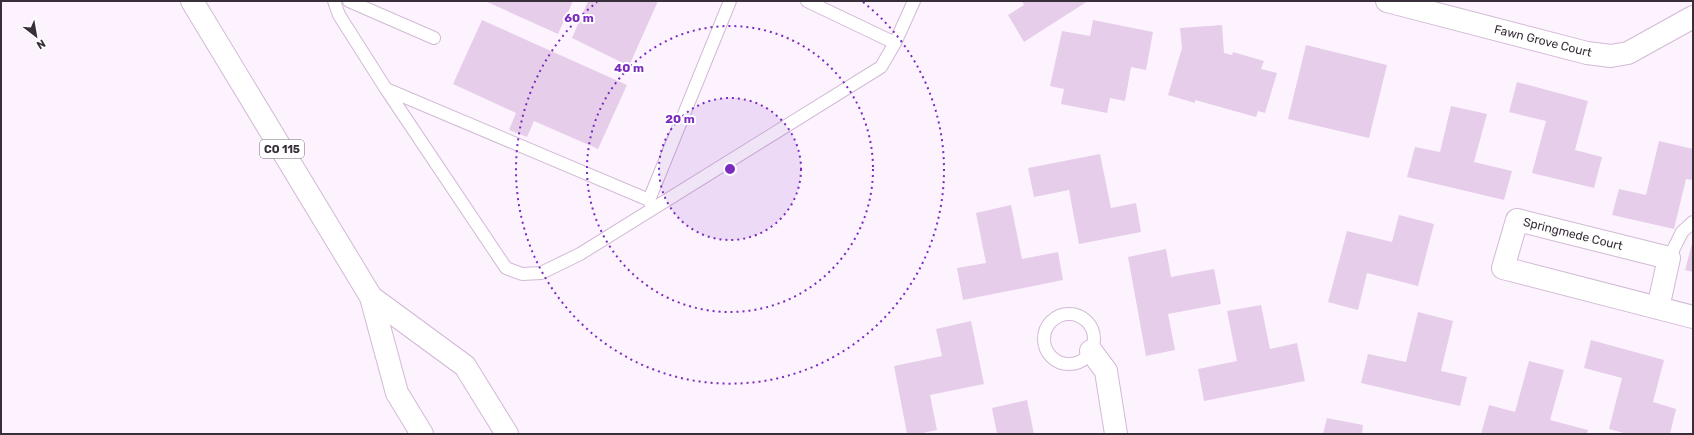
<svg xmlns="http://www.w3.org/2000/svg" width="1694" height="435" viewBox="0 0 1694 435" font-family="Rubik,sans-serif">
<style>
.building{fill:#e6cde9}
.lines{fill:none;stroke-linecap:round;stroke-linejoin:round}
.lane-casing{stroke:#d2b9d5;stroke-width:14}
.street-casing{stroke:#d2b9d5;stroke-width:24}
.highway-casing{stroke:#d2b9d5;stroke-width:24}
.lane{stroke:#fff;stroke-width:12}
.street{stroke:#fff;stroke-width:22}
.highway{stroke:#fff;stroke-width:22}
.ring{fill:none;stroke:#7b2cbf;stroke-width:2;stroke-dasharray:2 4}
.labels{text-anchor:middle;dominant-baseline:central;stroke-width:4;stroke-linejoin:round;paint-order:stroke}
.shield{fill:#fff;stroke:#746d75;stroke-width:1}
.shield-label{font-size:11px;font-weight:bold;fill:#392f3a}
.street-label{font-size:12px;fill:#392f3a;stroke:#fff}
.centre{fill:#7b2cbf;stroke:#fff;stroke-width:2}
.ring-label{font-size:12px;text-anchor:middle;font-weight:bold;fill:#7b2cbf;stroke:#fff;stroke-width:4;stroke-linejoin:round;paint-order:stroke}
</style>
<rect width="100%" height="100%" fill="#fdf3ff"/>
<!-- building -->
<path class="building" d="M485,1h88l-15,33z
M588,1h70l-29,65 -57,-28z
M1022,1h66l-64,41 -16,-27 16,-10z
M482,20l145,65 -29,64 -64,-28 -7,16 -18,-7 7,-17 -63,-29z
M1093,20l60,12 -7,38 -15,-3 -6,34 -15,-3 -3,15 -46,-9 3,-15 -14,-3 12,-55 28,5z
M1222,25l2,28 8,2 1,-3 31,9 -3,8 16,4 -12,40 -7,-2 -2,6 -61,-17v3l-27,-8 14,-47 -2,-20z
M1306,45l81,20 -18,73 -81,-19z
M1517,82l71,19 -13,49 27,7 -8,31 -62,-15 14,-52 -37,-9z
M1451,106l36,8 -13,48 38,9 -8,29 -97,-23 8,-30 25,5z
M1659,141l34,8v31l-7,-1 -12,50 -62,-14 7,-26 27,6z
M1100,154l11,54 25,-5 5,29 -62,12 -10,-54 -35,7 -6,-29z
M1011,205l11,54 36,-7 5,28 -100,20 -6,-32 29,-5 -10,-50z
M1399,215l35,9 -16,62 -51,-13 -9,37 -30,-8 19,-71 45,11z
M1693,240v32l-8,-2z
M1166,249l5,28 43,-8 7,35 -53,10 7,36 -29,6 -18,-99z
M1261,305l9,44 27,-6 8,38 -101,20 -6,-32 39,-8 -10,-50z
M1418,312l35,9 -12,50 26,6 -7,29 -99,-23 7,-29 38,8z
M971,321l13,63 -54,11 7,35 -19,4h-11l-13,-68 48,-10 -6,-27z
M1591,340l73,20 -11,42 23,7 -6,25h-43l-18,-5 13,-51 -38,-10z
M1529,361l35,9 -14,50 38,10 -1,4h-106l8,-29 26,7z
M1027,400l7,34h-37l-5,-26z
M1327,418l36,7 -1,9h-39z"/>
<g class="lines">
<!-- lane casing -->
<g class="lane-casing">
<path id="lane" d="M334,1l5,14 47,74 120,179 16,6 19,-1 39,-19 301,-187 14,-24 19,-42
M349,1l85,37
M807,1l88,42
M386,89l263,111
M652,207l-3,-7 81,-199
M1669,258l13,-26 11,-10
M1044 339a25 25 0 1 1 50 0a25 25 0 1 1-50 0Z"/>
</g>
<!-- street casing -->
<g class="street-casing">
<path id="street" d="M1387,1l200,52 24,3 17,-3 65,-36
M1658,308l11,-50 -152,-38 -14,48 190,49
M1091,351l15,20 10,63"/>
</g>
<!-- highway casing -->
<g class="highway-casing">
<path id="highway" d="M192,1l179,296 26,96 25,41
M371,297l94,69 42,68"/>
</g>
<!-- lane -->
<use href="#lane" class="lane"/>
<!-- street -->
<use href="#street" class="street"/>
<!-- highway -->
<use href="#highway" class="highway"/>
</g>
<!-- distance rings -->
<circle cx="730" cy="169" r="71" fill="#7b2cbf" fill-opacity=".12"/>
<g class="ring">
<circle cx="730" cy="169" r="71"/>
<circle cx="730" cy="169" r="143"/>
<path d="M863 2A214 214 0 1 1 597 2"/>
</g>
<g class="labels">
<!-- shield labels -->
<rect class="shield" x="260" y="140" width="44" height="18" rx="3"/>
<g class="shield-label">
<text x="282" y="149">CO 115</text>
</g>
<!-- street labels -->
<g class="street-label">
<text transform="translate(1543 41) rotate(14)">Fawn Grove Court</text>
<text transform="translate(1573 234) rotate(14)">Springmede Court</text>
</g>
</g>
<circle cx="730" cy="169" r="6" class="centre"/>
<g class="ring-label">
<text x="579" y="22">60 m</text>
<text x="629" y="72">40 m</text>
<text x="680" y="123">20 m</text>
</g>
<!-- border -->
<rect width="1694" height="435" fill="none" stroke="#392f3a" stroke-width="4"/>
<!-- north arrow -->
<g transform="translate(36 36) rotate(149)" stroke="#ffffff" stroke-width="3" paint-order="stroke">
<path d="M0-3L7 15L0 10L-7 15Z" fill="#392f3a"/>
<text y="-6" font-size="11" font-weight="bold" text-anchor="middle" fill="#392f3a">N</text>
</g>
</svg>
